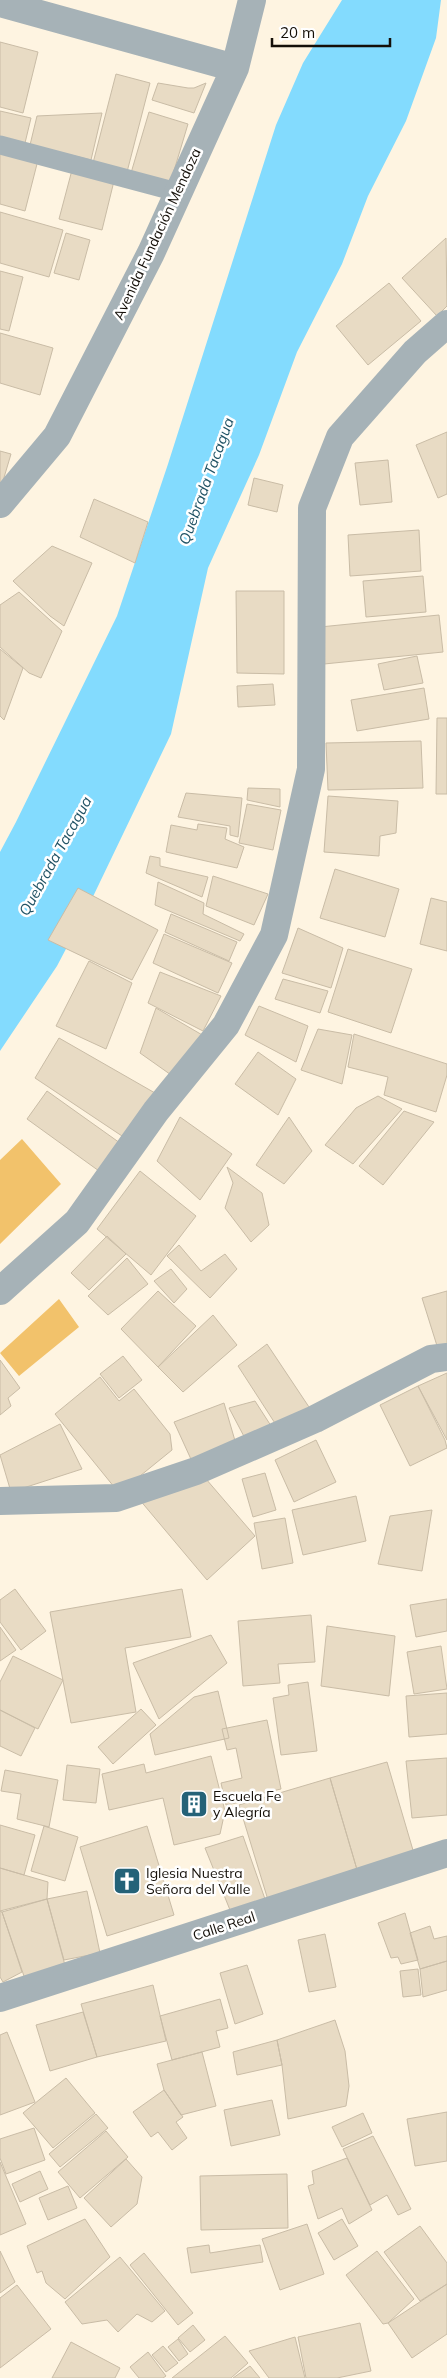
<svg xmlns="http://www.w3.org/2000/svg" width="447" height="2378" viewBox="0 0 447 2378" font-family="Mulish,sans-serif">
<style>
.green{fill:#f2c26b}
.water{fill:#83dbfe}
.building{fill:#e8dbc4;stroke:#c9bca6}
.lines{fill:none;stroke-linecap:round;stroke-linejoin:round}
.service{stroke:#a6b2b7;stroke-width:19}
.minor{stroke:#a6b2b7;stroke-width:28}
.labels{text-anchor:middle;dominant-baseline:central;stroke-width:5;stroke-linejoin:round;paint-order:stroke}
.street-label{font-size:14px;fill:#140f08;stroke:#fff}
.poi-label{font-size:14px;fill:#140f08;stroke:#fff;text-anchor:start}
.water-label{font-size:15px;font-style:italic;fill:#225466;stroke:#fff}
</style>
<rect width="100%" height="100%" fill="#fef4e1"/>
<!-- green -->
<path class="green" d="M22,1139l39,45 -61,60v-84z
M59,1299l20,28 -60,49 -19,-23z"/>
<!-- water -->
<path class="water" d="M342,0h99l-5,38 -30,83 -38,75 -26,68 -45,88 -38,103 -51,113 -37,166 -83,173 -31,59 -57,85v-199l16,-30 101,-206 51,-152 108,-339 27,-62z"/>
<!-- building -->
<path class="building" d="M0,42l38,10 -15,61 -23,-6z
M116,74l34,9 -23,89 -34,-9z
M158,83l30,5h6l12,-5 -12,30 -42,-13z
M0,111l31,7 -6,25 -25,-5z
M149,112l39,12 -18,60 -39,-11z
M102,113l-11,47 -61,-15 7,-29z
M0,150l38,10 -13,51 -25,-7z
M72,170l42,11 -12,49 -43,-11z
M0,212l63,18 -14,47 -49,-14z
M66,233l24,7 -11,40 -25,-7z
M446,238l1,68 -10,10 -35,-38z
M0,271l23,6 -14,54 -9,-2z
M389,283l32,38 -53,44 -32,-39z
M0,333l53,15 -13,47 -40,-12z
M447,432v62l-9,4 -22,-53z
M0,451l11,3 -11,37z
M388,460l4,42 -32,3 -5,-42z
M254,478l29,7 -6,27 -29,-7z
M94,499l54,23 -13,41 -55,-26z
M419,530l2,41 -71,5 -2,-41z
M52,546l40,17 -28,63 -14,-10 -37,-35z
M423,576l3,36 -60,5 -3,-36z
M236,591h48v83l-47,-1z
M19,592l43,39 -21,47 -12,-5 -29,-26v-42z
M439,615l4,37 -119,12 -4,-37z
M0,649l23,19 -19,52 -4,-4z
M417,656l6,27 -39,7 -6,-26z
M273,684l2,21 -37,2 -1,-21z
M424,688l5,31 -72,12 -6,-31z
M437,718h10v76h-11z
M421,741l2,47 -95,2 -2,-47z
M248,788l32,1v18l-33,-7z
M186,793l56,5 -4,39 -8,-2v-9l-52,-9z
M328,796l70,5 -2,32 -16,3 -1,20 -55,-4z
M247,804l34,6 -8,40 -34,-7z
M198,824l29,4 -2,11 19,8 -7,21 -71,-16 5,-27 26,5z
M150,856l10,2v8l48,11 -6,20 -56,-24z
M335,869l64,20 -14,48 -65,-19z
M213,876l55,18 -14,31 -48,-19z
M158,882l46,21 -1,11 41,20 -4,7 -85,-36z
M78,888l80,42 -26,50 -84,-40z
M431,898l16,4v49l-27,-7z
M171,914l66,28 -8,19 -64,-29z
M298,928l45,20 -12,40 -49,-15z
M164,934l68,29 -14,30 -65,-30z
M348,949l64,20 -21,64 -63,-21z
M89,961l43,22 -26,66 -50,-23z
M160,972l61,24 -18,35 -55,-28z
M283,979l45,12 -8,22 -45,-14z
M259,1006l49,20 -12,36 -51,-27z
M156,1008l48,28 -30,41 -34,-24z
M318,1029l34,6 -10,49 -41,-14z
M354,1034l93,30v11l-11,37 -52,-17 4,-18 -40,-10z
M59,1038l96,55 -30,45 -90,-60z
M258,1052l38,27 -18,36 -43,-31z
M47,1091l73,52 -21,28 -72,-52z
M378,1096l24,13 -49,55 -28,-19 31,-37z
M404,1111l30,11 -51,63 -24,-19z
M180,1117l52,37 -32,46 -43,-39z
M289,1117l23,34 -28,33 -28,-19z
M227,1167l35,26 7,32 -18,17 -26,-34 8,-25z
M140,1171l56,45 -45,59 -54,-46z
M107,1236l19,18 -37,36 -18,-17z
M179,1245l22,26 24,-17 12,15 -27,29 -43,-42z
M127,1258l21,26 -40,31 -20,-19z
M171,1269l16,20 -13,14 -20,-22z
M158,1291l38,35 -38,41 -37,-38z
M447,1291v55l-9,3 -16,-51z
M213,1315l24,30 -54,47 -25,-25z
M267,1344l46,69 -33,18 -42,-65z
M123,1356l19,24 -23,18 -19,-24z
M0,1360l20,28 -12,10 3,8 -11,9z
M447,1373v67l-29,-54z
M100,1377l19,24 15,-12 36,45 2,16 -53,43 -64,-79z
M418,1386l27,54 2,8 -37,18 -30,-61z
M255,1401l20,31 -27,12 -19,-36z
M224,1403l14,48 -43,17 -21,-46z
M60,1424l22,45 -71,23 -11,-37z
M316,1440l20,42 -42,20 -19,-42z
M265,1473l11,37 -23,7 -11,-38z
M206,1479l49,57 -48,44 -68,-81z
M356,1496l10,45 -63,14 -11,-45z
M432,1510l-10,61 -44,-7 12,-48z
M285,1518l8,45 -31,6 -8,-46z
M15,1589l31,42 -25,19 -21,-28v-22z
M182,1589l9,48 -66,11 11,64 -65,11 -21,-111z
M447,1599v32l-31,6 -6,-32z
M311,1615l4,47 -37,2 2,19 -37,3 -5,-65z
M327,1626l68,10 -6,60 -68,-10z
M0,1627l16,23 -16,11z
M211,1635l16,28 -68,56 -26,-56z
M441,1646l6,43 -33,5 -7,-42z
M13,1656l50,24 -25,49 -38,-19v-28z
M308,1682l9,69 -36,4 -8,-57 16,-3 -1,-10z
M218,1691l11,47 -74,17 -5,-21 44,-37z
M447,1693v41l-38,3 -3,-41z
M141,1709l15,16 -43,39 -15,-17z
M0,1710l35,18 -14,28 -21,-10z
M267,1720l14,69 -22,5 1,4 -34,7 -5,-22 21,-5 -6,-30 -9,2 -5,-21z
M211,1756l14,55 -5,23 -46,11 -11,-47 -54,12 -7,-36 42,-10 2,9z
M447,1758v57l-35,3 -6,-57z
M387,1762l28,95 -57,16 -28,-95z
M67,1765l33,4 -4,34 -33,-3z
M5,1770l53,10 -9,47 -32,-8 4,-25 -20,-3z
M330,1778l28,95 -90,27 -29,-95z
M0,1825l35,10 -11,40 -24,-7z
M44,1826l34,11 -13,44 -34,-10z
M147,1826l27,89 -67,21 -27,-89z
M243,1836l22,63 -35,11 -25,-62z
M0,1868l48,14 -1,17 -47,12z
M87,1891l13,62 -36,7 -17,-61z
M47,1899l19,70 -40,13 -24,-70z
M0,1911l2,1 20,60 -19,10 -3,-5z
M405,1913l13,47 -17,4 -3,-7 -7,1 -13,-35z
M430,1926l4,13 13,-3v25l-27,8 -10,-36z
M325,1934l11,53 -27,5 -11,-52z
M447,1961v29l-24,7 -3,-28z
M247,1965l16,49 -28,10 -15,-51z
M418,1969l3,26 -18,2 -3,-26z
M153,1985l13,56 -69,16 -16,-53z
M220,1999l8,29 -12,3 4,16 -48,13 -12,-44z
M83,2012l14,45 -47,14 -14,-46z
M335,2020l10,31 4,35 -3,20 -58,13 -6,-54 -5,-25z
M7,2032l28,70 -35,13v-80z
M277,2040l5,25 -45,10 -4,-23z
M202,2052l14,54 -35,9 -17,-25 -7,-26z
M66,2078l29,35 -42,35 -30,-35z
M164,2090l19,27 -7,5 11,16 -15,12 -14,-18 -7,5 -18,-25z
M272,2100l8,35 -49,11 -7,-36z
M447,2112v49l-32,5 -8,-47z
M363,2113l9,20 -30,14 -10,-20z
M96,2114l12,14 -48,39 -11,-13z
M34,2128l11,32 -39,14 -6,-16v-19z
M106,2131l22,26 -48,41 -22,-26z
M373,2136l38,73 -13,6 -11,-20 -17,10 -27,-56z
M347,2158l25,52 -23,14 -7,-16 -24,11 -10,-33 6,-2 -2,-13z
M126,2159l16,18 -5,27 -26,23 -27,-29z
M0,2162l26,62 -26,11z
M40,2171l8,18 -28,13 -8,-18z
M287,2174l1,54 -87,2 -1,-54z
M68,2186l9,22 -29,12 -9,-22z
M85,2219l25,38 -45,42 -19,-16 -4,-12 -5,2 -10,-27z
M342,2219l16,27 -24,14 -16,-27z
M307,2224l17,50 -44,16 -18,-51z
M420,2226l27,37v21l-27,17 -36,-49z
M209,2245l1,8 50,-8 3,17 -72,11 -4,-25z
M0,2251l15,31 -15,11z
M377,2251l37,48 -26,24 -5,1 -37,-49z
M144,2253l49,60 -15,12 -48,-60z
M120,2257l45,54 -13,11 -15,-8 -19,18 -11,-12 -25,4 -17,-22z
M447,2284v50l-35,24 -24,-35z
M17,2285l34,44 -51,39v-70z
M360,2323l11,48 -34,7h-31l-8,-41z
M193,2325l12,15 -15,12 -12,-14z
M225,2336l23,27 -17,15h-59z
M295,2337l10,41h-36l-20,-27z
M178,2339l10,15 -9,7 -11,-14z
M71,2342l49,26 -5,10h-63z
M163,2346l15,17 -12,9 -14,-17z
M148,2352l18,24 -3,2h-24l-9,-11z
M250,2366l10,12h-27z"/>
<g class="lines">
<!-- service -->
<path class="service" d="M0,145l177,47"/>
<!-- minor -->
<path class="minor" d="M0,3l235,65
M0,504l57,-68 94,-183 84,-185 17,-68
M0,1291l77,-69 79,-111 70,-86 48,-90 37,-166 1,-261 28,-71 75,-85 32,-28
M0,1501l116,-3 80,-27 119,-52 116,-60 16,-2
M0,1998l447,-145"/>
</g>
<!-- icons -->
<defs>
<g id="building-square" transform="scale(1.4375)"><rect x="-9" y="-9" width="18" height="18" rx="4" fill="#246278" stroke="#fff"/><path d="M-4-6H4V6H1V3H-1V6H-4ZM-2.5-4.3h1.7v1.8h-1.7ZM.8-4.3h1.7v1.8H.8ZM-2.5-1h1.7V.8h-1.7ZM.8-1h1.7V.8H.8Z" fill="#fff"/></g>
<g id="church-square" transform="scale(1.4375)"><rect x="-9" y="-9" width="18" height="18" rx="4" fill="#246278" stroke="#fff"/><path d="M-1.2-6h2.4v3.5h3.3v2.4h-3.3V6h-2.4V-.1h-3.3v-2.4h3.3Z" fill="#fff"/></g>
</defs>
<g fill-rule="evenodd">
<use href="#building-square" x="194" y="1804"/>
<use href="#church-square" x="127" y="1881"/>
</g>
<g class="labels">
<!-- street labels -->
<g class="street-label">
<text transform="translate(157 234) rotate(-65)">Avenida Fundación Mendoza</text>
<text transform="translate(224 1926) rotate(-18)">Calle Real</text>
</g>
<!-- poi labels -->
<g class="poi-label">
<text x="213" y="1796">Escuela Fe<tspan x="213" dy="16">y Alegría</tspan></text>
<text x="146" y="1873">Iglesia Nuestra<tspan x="146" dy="16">Señora del Valle</tspan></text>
</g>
<!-- water labels -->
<g class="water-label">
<text transform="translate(206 481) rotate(-70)">Quebrada Tacagua</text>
<text transform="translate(55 856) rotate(-61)">Quebrada Tacagua</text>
</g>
</g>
<!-- scale -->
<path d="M272 38v8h118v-8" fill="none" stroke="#140f08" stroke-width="2.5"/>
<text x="280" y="38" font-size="15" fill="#140f08" stroke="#ffffff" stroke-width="4" paint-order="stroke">20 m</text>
</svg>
